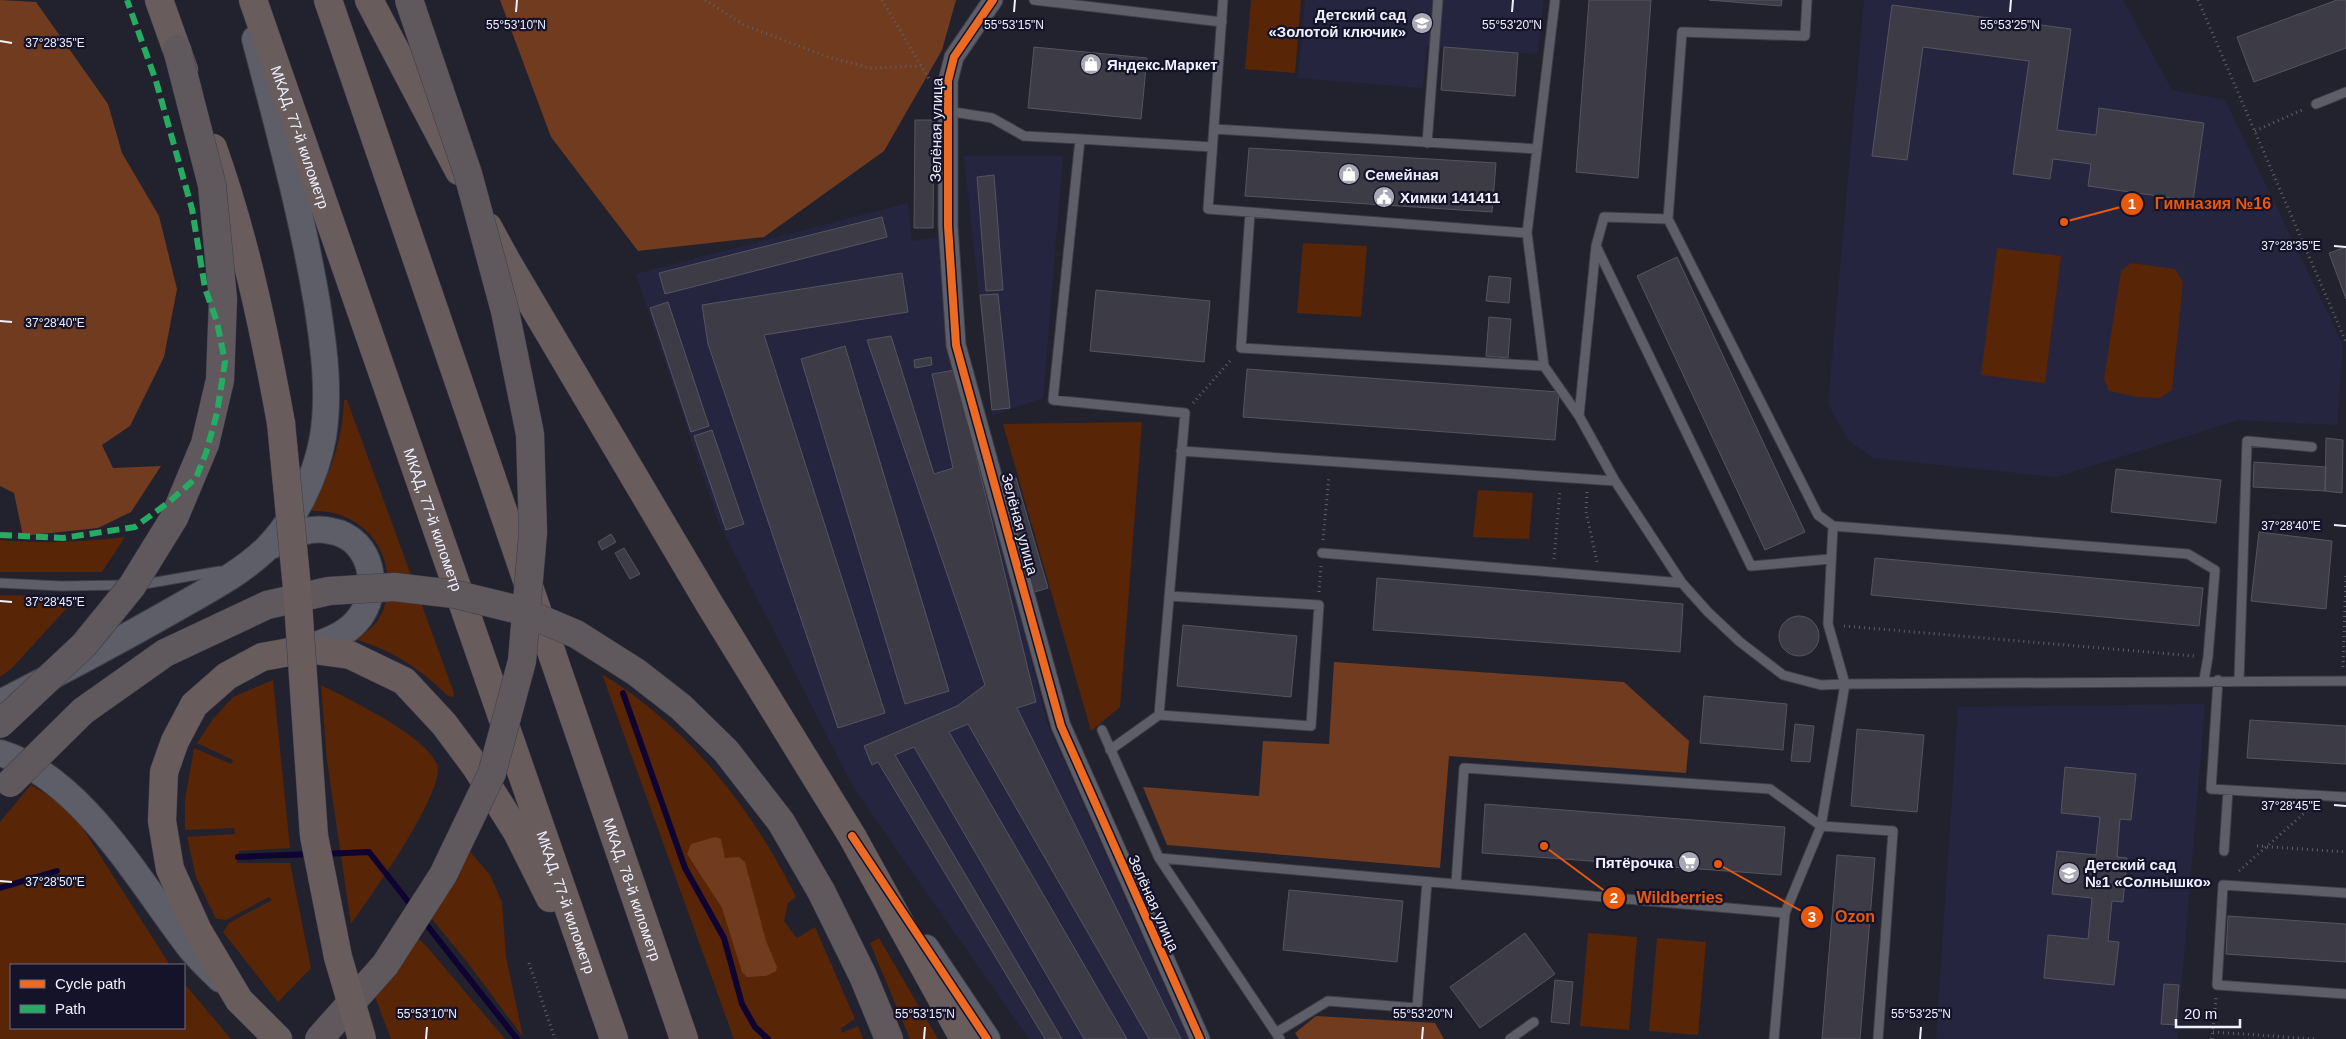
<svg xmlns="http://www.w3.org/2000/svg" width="2346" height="1039" viewBox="0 0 2346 1039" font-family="Arial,sans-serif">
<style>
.built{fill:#262540}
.green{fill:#582506}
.forest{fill:#703b1e}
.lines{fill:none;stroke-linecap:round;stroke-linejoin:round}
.stream{stroke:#0f0332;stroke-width:6}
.building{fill:#3c3b46;stroke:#555560}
.lane-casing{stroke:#3e3d48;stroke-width:11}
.street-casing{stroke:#3e3d48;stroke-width:21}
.secondary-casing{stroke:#3e3d48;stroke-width:28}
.primary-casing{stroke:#3e3d48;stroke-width:29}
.highway-casing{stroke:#3e3d48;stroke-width:29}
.path{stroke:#60606a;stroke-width:3;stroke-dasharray:1 4;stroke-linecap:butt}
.lane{stroke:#5e5e69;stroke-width:9}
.street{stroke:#5e5e69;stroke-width:19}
.secondary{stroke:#5e5e69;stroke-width:26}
.primary{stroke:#5f585d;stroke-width:28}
.highway{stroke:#685c5d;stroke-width:28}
.primary-bridge-casing{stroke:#3e3d48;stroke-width:29;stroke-linecap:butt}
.highway-bridge-casing{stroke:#3e3d48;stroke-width:29;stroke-linecap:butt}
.primary-bridge{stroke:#5f585d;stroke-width:28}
.highway-bridge{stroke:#685c5d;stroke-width:28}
.quiet{stroke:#26ab63;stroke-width:6;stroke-dasharray:12 6;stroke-linecap:butt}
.cycleway-casing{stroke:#15132a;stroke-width:11}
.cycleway{stroke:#ed6a23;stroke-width:8}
.ticks{fill:none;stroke:#f0f1fe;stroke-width:2}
.labels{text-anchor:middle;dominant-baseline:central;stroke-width:4.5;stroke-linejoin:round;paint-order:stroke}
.poi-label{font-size:15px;font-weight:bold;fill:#f0f1fe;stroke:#15132a;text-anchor:start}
.street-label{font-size:15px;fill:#f0f1fe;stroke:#15132a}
.ticks-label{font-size:12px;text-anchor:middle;fill:#f0f1fe;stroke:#15132a;stroke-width:4.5;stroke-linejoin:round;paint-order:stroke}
.leader{fill:none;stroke:#e8590c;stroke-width:2}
.callout-dot{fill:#e8590c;stroke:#15132a;stroke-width:2}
.mark-label{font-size:15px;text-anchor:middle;font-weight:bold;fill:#fff}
.callout-label{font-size:16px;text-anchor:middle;font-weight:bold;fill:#e8590c;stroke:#15132a;stroke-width:4.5;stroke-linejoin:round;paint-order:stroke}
</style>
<rect width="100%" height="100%" fill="#22222e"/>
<!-- built -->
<path class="built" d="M1305,0h239l-7,54 -111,-8 -3,42 -125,-10z
M1864,0h259l49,90 53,10 118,245 -6,80 -98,-5 -183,57 -183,-19 -25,-18 -20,-36z
M964,156h99l-20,242 -51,18z
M908,203l4,38 27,-4 17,126 91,360 141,316h-159l-176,-252 -134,-264 -83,-249z
M2205,704l-28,335h-241l22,-332z"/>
<!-- green -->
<path class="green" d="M1251,0h50l-6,73 -50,-4z
M1303,243l64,3 -6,71 -64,-4z
M1997,248l64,8 -16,127 -64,-8z
M2131,263l44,6 8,13 -11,108 -12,8 -23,-1 -28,-6 -5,-12 17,-108z
M344,400h3l107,293 -1,4 -5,-1c-29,-28 -51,-43 -90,-56v-3c5,-3 11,-7 15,-11 9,-8 13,-23 14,-34 6,-47 -29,-82 -74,-81l-3,-2c20,-34 33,-69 34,-109z
M1142,422l-22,285 -29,24 -88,-307z
M1478,490l55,3 -4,46 -56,-2z
M125,537l-23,35h-102v-32c43,4 83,2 125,-3z
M0,595l77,2 -65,71 -12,9z
M602,674c85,52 150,134 194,223l-8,6 -4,18 13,17 18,-11 40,92 -14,9 1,5 16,-7 5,13h-129z
M273,680l17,168 -51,3 -2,12h53l21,105 -33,34 -55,-70 6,-9 43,-23 -3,-3 -43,23 -10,-1 -20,-42 -9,-40 48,-3 -1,-6 -49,2v-30l9,-52 37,16 2,-4 -36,-17 16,-24 20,-22z
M321,685c28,14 105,51 116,79 10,26 -68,135 -86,160l-24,-163z
M31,785l23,14 24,22 92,144h-159v63h173v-45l47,56h-231v-217z
M465,846l25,29 12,27 4,55 17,80 -55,-74 -40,-49z
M413,933l15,15 77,91h-114l-17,-45z
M1588,933l49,4 -8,93 -49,-4z
M879,938l59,101h-28l-40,-96z
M1657,938l49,4 -8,93 -49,-4z"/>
<!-- forest -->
<path class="forest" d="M0,0l36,2 72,102 14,49 37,63 18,73 -13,68 -34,69 -28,19 11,23 48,-2 -30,46 -33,16 -75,8 -9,-43 -14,-7z
M500,0h456l-14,50 -58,101 -120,86 -126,14 -87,-114z
M1334,662l290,20 65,59 -3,32 -237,-17 -9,112 -273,-23 -24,-58 116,9 4,-55 66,3z
M715,837l6,2 4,19 14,-1 6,5 21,79 11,26 -1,4 -10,5 -19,1 -5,-5 -20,-64 -35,-54 4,-10z
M1316,1016l119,7 9,16h-145l-4,-6z"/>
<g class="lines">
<!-- stream -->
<path class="stream" d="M623,693l62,175 39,70 18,66 13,23 13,12
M324,854l45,-2 45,57
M238,857l73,-3
M0,888l57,-17
M422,919l95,120"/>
</g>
<!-- building -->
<path class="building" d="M1589,0h62l-13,178 -62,-6z
M1709,0h73l-1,6z
M2337,0h9v48l-92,34 -17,-45z
M1892,5l179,24 -14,101 39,5 3,-27 105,15 -11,78 -105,-15 3,-22 -38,-5 -3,20 -37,-5 16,-113 -106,-14 -16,113 -35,-4z
M1034,47l113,11 -6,61 -113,-11z
M1444,47l74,6 -3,43 -74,-6z
M915,120h19l-1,108h-19z
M1249,148l247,15 -4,49 -247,-16z
M994,175l9,115 -17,1 -9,-114z
M882,217l5,20 -222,57 -6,-21z
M2346,247v52l-17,-46z
M1677,257l128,275 -40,18 -128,-274z
M902,273l6,39 -144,23 121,378 -47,15 -130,-384 -6,-39z
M1489,276l22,2 -2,25 -23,-2z
M1096,290l114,11 -6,61 -114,-11z
M998,294l12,114 -18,2 -12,-115z
M668,302l41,124 -18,6 -41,-124z
M1489,317l22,2 -3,39 -22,-2z
M891,336l43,138 19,-6 -21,-94 23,-4 81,332 -19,6 164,331h-32l-181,-315 -19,8 178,307h-43l-170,-292 -19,8 167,284h-17l-167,-277 -6,3 -8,-19 93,-40 28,-21 -118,-345z
M845,346l104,345 -44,13 -104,-345z
M931,357l1,8 -17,3 -1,-8z
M1247,369l312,23 -4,48 -312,-23z
M712,430l32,94 -18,6 -32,-94z
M2326,438l17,2 -1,53 -17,-2z
M2254,462l72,5 -1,24 -72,-4z
M2116,469l105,11 -5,43 -105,-11z
M1016,478l32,110 -17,5 -32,-110z
M2259,532l73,9 -6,68 -75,-8z
M611,534l5,8 -14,8 -4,-8z
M624,548l16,26 -10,5 -15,-26z
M1875,558l328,30 -4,38 -328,-31z
M1377,578l306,26 -3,48 -307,-22z
M1779 636a20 20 0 1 1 40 0a20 20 0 1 1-40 0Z
M1183,625l114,11 -6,61 -114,-11z
M1704,696l83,8 -4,46 -83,-7z
M2250,720l96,6v38l-99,-6z
M1795,724l19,2 -4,36 -19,-1z
M1857,729l67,6 -7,77 -66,-6z
M2065,767l71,7 -5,46 -11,-1 -3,38 10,1 -4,44 -11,-1 -4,40 11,1 -5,43 -70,-7 4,-43 40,4 4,-41 -40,-4 5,-43 39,4 4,-38 -39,-4z
M1485,804l300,23 -4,48 -299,-22z
M1837,855l38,3 -15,181h-38z
M1289,890l114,11 -6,61 -114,-12z
M2228,916l118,8v38l-120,-8z
M1525,933l30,41 -75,54 -30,-41z
M1555,980l18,2 -4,42 -18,-2z
M2164,984l15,1 -3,40 -15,-1z"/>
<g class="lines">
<!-- lane casing -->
<g class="lane-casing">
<path id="lane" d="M1034,0l188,22
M1223,0l-15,209 319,24
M1555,0l-28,233 17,133 35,50 36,65 67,102 26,29 32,30 43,33 38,10 24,-1 -24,142 -36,87 -11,126
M2316,104l30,-12
M947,111l45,7 32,18 56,3 -27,261 132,13 -26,302
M1214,129l323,20
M1080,139l132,8
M1427,143l11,-143
M1250,212l-9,136 303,18
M1668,219l150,296 15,11 355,28 27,16 -7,87 -4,23
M1596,246l155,320 79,-7
M1579,416l17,-170 8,-29 64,2 14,-187 123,4 2,-36
M1181,451l434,30
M1833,526l-5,98 17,60 501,-3
M1322,553l360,30
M0,583l61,3 65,-1
M139,585l81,-14
M2218,680l-7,109 135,8
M2239,680l8,-239 65,6
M1102,730l57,128 121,181
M1110,750l49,-35 152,11 8,-121 -150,-9
M2224,851l4,-61
M1159,858l626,55
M1456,884l8,-116 306,21 51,37 72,5 -15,208
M2346,893l-123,-8 -6,100 129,9
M1277,1032l51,-31 89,7 10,-126
M1510,1039l24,-17"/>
</g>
<!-- street casing -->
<g class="street-casing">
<path id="street" d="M993,0l-39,57 -6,24v145l8,119 105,381 139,313"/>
</g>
<!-- secondary casing -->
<g class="secondary-casing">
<path id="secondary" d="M273,545c19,-10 36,-19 58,-14 42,7 52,62 25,91 -14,15 -32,20 -50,27
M0,703c59,-30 117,-61 175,-94 31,-18 65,-35 91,-60 29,-29 50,-72 57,-112 7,-45 1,-89 -6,-134 -15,-89 -39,-176 -62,-264
M0,753c83,25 140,131 191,196 9,11 19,20 29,30
M926,948l61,91"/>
</g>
<!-- primary casing -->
<g class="primary-casing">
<path id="primary" d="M821,891l42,85 26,63"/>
</g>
<!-- highway casing -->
<g class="highway-casing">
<g id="highway">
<path d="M159,0l25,70"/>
<path id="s1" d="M253,0l361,1039"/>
<path id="s2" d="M328,0l356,1039"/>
<path d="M369,0l90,171"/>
<path d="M213,148c32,90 51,182 68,275"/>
<path d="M488,227l18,33 204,345 142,231 112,203"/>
<path d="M278,1039l-39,-39 -41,-69 -28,-62 -8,-48 2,-49 11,-31 19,-36 33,-29 35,-19 44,-8 44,6 54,26 40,43 32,43 41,65 33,66"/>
</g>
</g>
<!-- path -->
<path class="path" d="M705,0l39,25 84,32 42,11 51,-2
M882,0l47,79
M2198,0l148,342
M2255,131l47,-21
M1193,403l39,-44
M1587,492l-1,19 11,51
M1323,540l6,-64
M1554,559l6,-69
M1319,592l2,-26
M1844,626l350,30
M2343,667l3,-91
M2257,846l89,6
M2239,871l70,-62
M529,963l26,76
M2213,1032l103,7
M2212,1039l4,-41"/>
<!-- lane -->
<use href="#lane" class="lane"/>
<!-- street -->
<use href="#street" class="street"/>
<!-- secondary -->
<use href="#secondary" class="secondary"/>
<!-- primary -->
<use href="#primary" class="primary"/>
<!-- highway -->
<use href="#highway" class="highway"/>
<!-- primary-bridge casing -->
<g class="primary-bridge-casing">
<path id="primary-bridge" d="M0,724l84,-79 48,-59 42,-68 31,-74 15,-64 3,-81 -11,-114 -35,-136
M10,783l73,-72 82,-58 102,-48 62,-14 65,-4 60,7 65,16 57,24 60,38 45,35 45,44 55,71 40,69
M319,1039l66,-74 58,-90 49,-102 30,-112 11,-129 -3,-98 -25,-123 -37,-137 -59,-174"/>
</g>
<!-- highway-bridge casing -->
<g class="highway-bridge-casing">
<path id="highway-bridge" d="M281,423l16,165 17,248 24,121 24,82"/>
</g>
<!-- primary-bridge -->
<use href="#primary-bridge" class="primary-bridge"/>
<!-- highway-bridge -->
<use href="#highway-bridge" class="highway-bridge"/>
<!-- quiet -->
<path class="quiet" d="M0,535l63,3 72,-11 34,-25 27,-24 10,-25 11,-40 8,-51 -8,-40 -12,-34 -13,-79 -36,-128 -29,-81"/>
<!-- cycleway casing -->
<g class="cycleway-casing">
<path id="cycleway" d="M993,0l-39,57 -6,24v145l8,119 105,381 139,313
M852,836l135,203"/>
</g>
<!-- cycleway -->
<use href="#cycleway" class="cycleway"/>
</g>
<!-- ticks -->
<path class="ticks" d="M516,12l1,-12M1014,12l1,-12M1512,12l1,-12M2010,12l1,-12M0,41l12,2M2334,246l12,1M0,321l12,1M2334,525l12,1M0,601l12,1M2334,805l12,1M0,881l12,1M426,1039l1,-12M924,1039l1,-12M1422,1039l1,-12M1920,1039l1,-12"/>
<!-- icons -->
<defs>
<g id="school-disc" transform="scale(1.125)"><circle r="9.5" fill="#a8a9b5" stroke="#15132a"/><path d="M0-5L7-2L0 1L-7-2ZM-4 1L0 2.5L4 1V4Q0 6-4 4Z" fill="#fff"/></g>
<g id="shop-disc" transform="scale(1.125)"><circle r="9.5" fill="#a8a9b5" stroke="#15132a"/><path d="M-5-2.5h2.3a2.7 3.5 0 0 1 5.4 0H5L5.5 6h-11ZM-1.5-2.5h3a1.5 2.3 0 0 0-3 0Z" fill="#fff"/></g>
<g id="civic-disc" transform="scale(1.125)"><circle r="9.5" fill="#a8a9b5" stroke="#15132a"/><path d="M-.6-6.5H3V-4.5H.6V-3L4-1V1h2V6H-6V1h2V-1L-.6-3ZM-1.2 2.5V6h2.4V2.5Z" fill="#fff"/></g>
<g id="supermarket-disc" transform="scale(1.125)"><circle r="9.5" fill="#a8a9b5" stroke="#15132a"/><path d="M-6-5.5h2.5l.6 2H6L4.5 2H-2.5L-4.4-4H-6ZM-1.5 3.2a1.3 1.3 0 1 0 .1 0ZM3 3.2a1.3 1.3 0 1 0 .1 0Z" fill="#fff"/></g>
</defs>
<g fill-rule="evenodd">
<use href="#school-disc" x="1422" y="23"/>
<use href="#shop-disc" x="1091" y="64"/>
<use href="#shop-disc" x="1349" y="174"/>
<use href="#civic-disc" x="1384" y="197"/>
<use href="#supermarket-disc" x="1689" y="862"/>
<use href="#school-disc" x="2069" y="873"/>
</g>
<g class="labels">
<!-- poi labels -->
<g class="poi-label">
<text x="1406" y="14" text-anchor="end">Детский сад<tspan x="1406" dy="17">«Золотой ключик»</tspan></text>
<text x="1107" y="64">Яндекс.Маркет</text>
<text x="1365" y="174">Семейная</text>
<text x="1400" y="197">Химки 141411</text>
<text x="1673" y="862" text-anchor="end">Пятёрочка</text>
<text x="2085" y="864">Детский сад<tspan x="2085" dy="17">№1 «Солнышко»</tspan></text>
</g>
<!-- street labels -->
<g class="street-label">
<text transform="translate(936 130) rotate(-89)">Зелёная улица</text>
<text stroke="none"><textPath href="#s1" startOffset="145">МКАД, 77-й километр</textPath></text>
<text stroke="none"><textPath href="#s1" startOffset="550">МКАД, 77-й километр</textPath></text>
<text transform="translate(1020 524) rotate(75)">Зелёная улица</text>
<text stroke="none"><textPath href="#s2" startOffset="940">МКАД, 78-й километр</textPath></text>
<text stroke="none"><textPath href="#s1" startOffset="955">МКАД, 77-й километр</textPath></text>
<text transform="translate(1154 903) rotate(66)">Зелёная улица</text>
</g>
</g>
<g class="ticks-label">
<text x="516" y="29">55°53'10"N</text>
<text x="1014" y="29">55°53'15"N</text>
<text x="1512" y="29">55°53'20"N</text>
<text x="2010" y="29">55°53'25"N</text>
<text x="55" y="47">37°28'35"E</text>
<text x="2291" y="250">37°28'35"E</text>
<text x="55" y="327">37°28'40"E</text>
<text x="2291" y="530">37°28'40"E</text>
<text x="55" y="606">37°28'45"E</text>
<text x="2291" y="810">37°28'45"E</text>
<text x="55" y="886">37°28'50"E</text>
<text x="427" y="1018">55°53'10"N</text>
<text x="925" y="1018">55°53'15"N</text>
<text x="1423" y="1018">55°53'20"N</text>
<text x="1921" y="1018">55°53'25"N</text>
</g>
<!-- callouts -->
<path class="leader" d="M2064 222L2132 204M1544 846L1614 898M1718 864L1812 917"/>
<g class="callout-dot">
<circle cx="2064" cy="222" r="5"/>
<circle cx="1544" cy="846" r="5"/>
<circle cx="1718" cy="864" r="5"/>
<circle cx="2132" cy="204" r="12"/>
<circle cx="1614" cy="898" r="12"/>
<circle cx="1812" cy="917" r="12"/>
</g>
<g class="mark-label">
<text x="2132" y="209">1</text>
<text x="1614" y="903">2</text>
<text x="1812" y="922">3</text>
</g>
<g class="callout-label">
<text x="2213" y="209">Гимназия №16</text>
<text x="1680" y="903">Wildberries</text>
<text x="1855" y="922">Ozon</text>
</g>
<!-- legend -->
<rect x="10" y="964" width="175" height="65" fill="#15132a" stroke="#6d6c7f"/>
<rect x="20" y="980" width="25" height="8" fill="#ed6a23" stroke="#6d6c7f"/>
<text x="55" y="989" font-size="15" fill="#f0f1fe">Cycle path</text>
<rect x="20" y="1005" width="25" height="8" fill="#26ab63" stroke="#6d6c7f"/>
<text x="55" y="1014" font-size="15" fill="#f0f1fe">Path</text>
<!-- scale -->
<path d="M2176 1019v8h64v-8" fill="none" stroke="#f0f1fe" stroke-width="2.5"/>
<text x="2184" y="1019" font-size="15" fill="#f0f1fe" stroke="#15132a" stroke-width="4" paint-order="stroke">20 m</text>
</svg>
